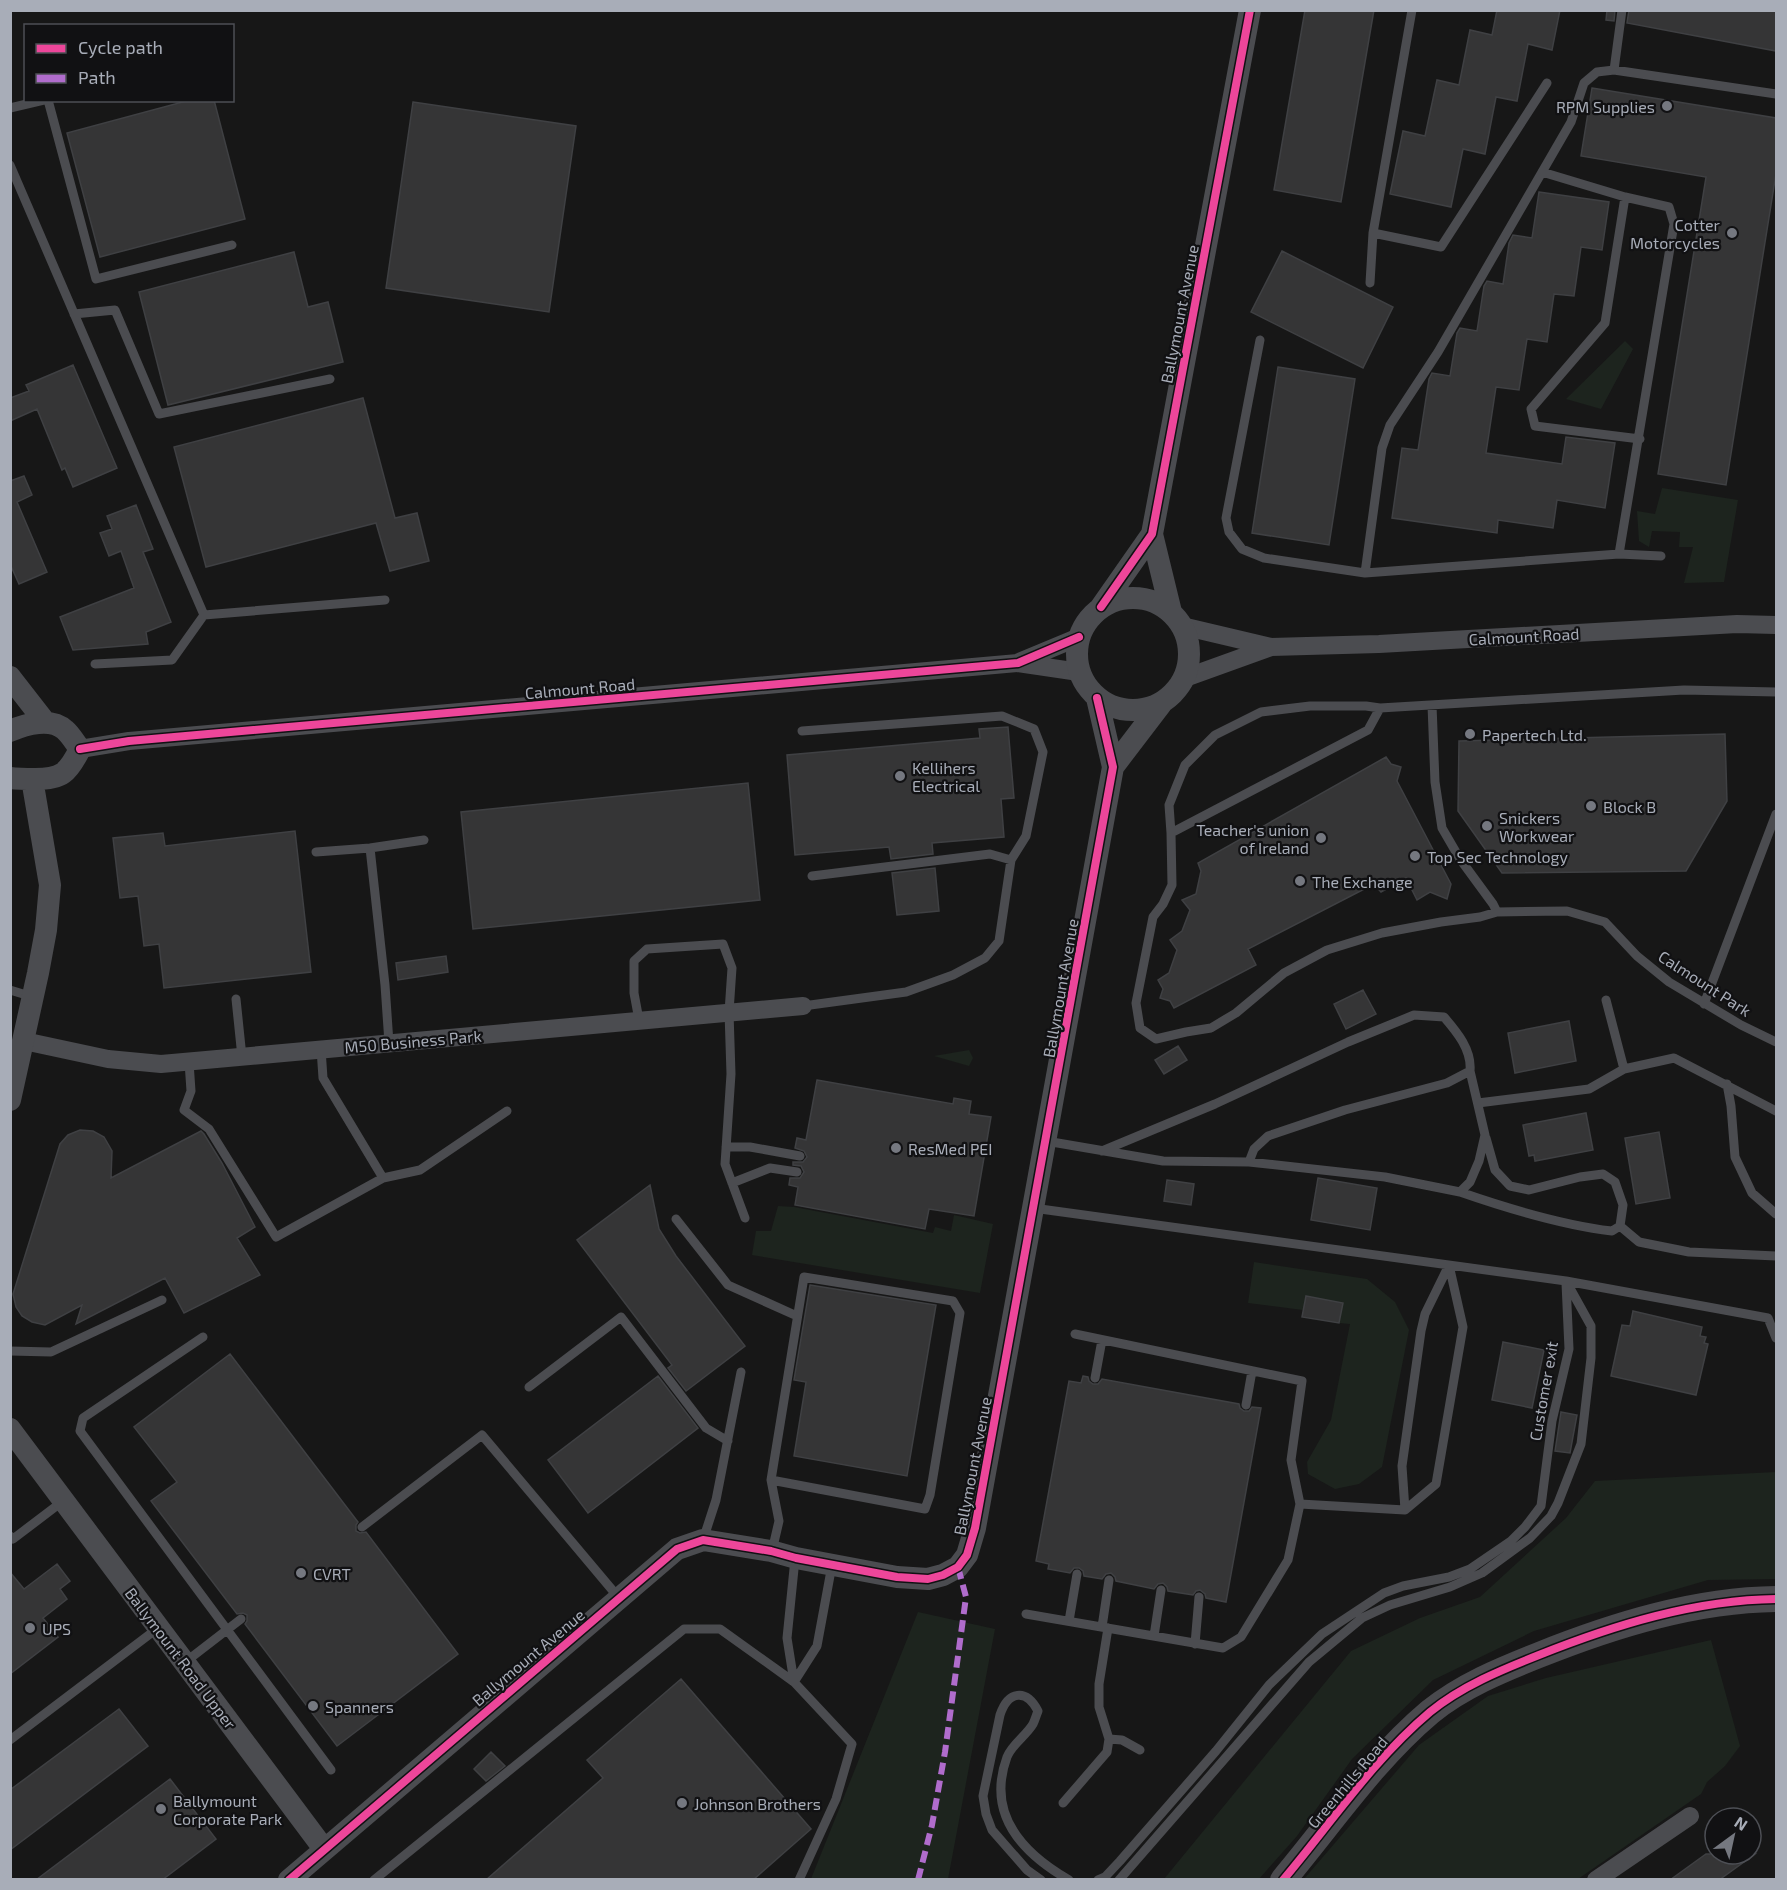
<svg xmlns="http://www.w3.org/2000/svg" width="1787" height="1890" viewBox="0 0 1787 1890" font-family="'Exo 2',sans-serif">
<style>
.green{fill:#1d241e}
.building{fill:#353536;stroke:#3f4043;stroke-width:1.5}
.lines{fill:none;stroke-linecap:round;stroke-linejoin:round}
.service{stroke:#4b4c50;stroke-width:9}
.minor{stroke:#4b4c50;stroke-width:18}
.tertiary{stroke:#4b4c50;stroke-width:22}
.secondary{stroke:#4a4a4e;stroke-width:26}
.quiet{stroke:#b06ccc;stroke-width:6;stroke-dasharray:12 6;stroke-linecap:butt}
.cycleway-casing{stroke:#111113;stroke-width:11}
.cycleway{stroke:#ed469a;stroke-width:8}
.poi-dot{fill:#757880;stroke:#111113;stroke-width:2}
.labels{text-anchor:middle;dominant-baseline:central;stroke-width:4.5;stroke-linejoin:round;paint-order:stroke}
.poi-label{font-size:16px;fill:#a8adb8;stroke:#111113;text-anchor:start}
.street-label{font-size:16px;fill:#a8adb8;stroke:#111113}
</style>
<rect width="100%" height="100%" fill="#171717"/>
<!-- green -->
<path class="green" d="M1625,341l8,8 -32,60 -35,-10z
M1662,488l76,12 -14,82 -40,1 9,-36h-14l1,-15 -28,-1 -3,16 -10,-6 -2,-30 18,3z
M969,1050l4,8 -4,8 -35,-10z
M778,1206l16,1 139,26 2,-6 16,4 3,-16 39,9 -13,69 -228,-38 4,-24h15z
M1254,1262l113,17 28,23 14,28 -27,137 -23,17 -24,5 -27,-15 -1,-12 24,-42 19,-96 -11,-1 3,-20 -39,7 -55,-7z
M1776,1472v107l-68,1 -174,51 -101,49 -81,79 -55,77 -38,43h-95l187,-228 69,-33 60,-21 86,-79 29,-37z
M918,1612l77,17 -47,250h-137z
M1711,1640l29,106 -15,20 -18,16 -6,12 -123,85h-274l115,-134 69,-49 58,-18z"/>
<!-- building -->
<path class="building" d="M1305,10h69l-33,192 -67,-12z
M1497,10h63l-8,40 -24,-6 -11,57 -21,-4 -11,57 -22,-5 -12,58 -61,-13 13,-63 22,5 12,-56 22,5 11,-55 22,5z
M1607,10h8l-1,11 -8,-1z
M1629,10h147v41l-149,-28z
M1592,88l184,30v56l-50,311 -68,-11 48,-297 -125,-21z
M190,100h24l31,119 -145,38 -33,-124z
M413,102l163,24 -27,186 -163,-24z
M1539,192l70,10 -7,48 -21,-3 -7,49 -20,-2 -7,48 -20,-3 -8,51 -23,-3 -10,66 76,11 4,-27 49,6 -10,65 -48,-8 -4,28 -55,-8 -1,13 -105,-15 10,-70 16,2 11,-71 3,-6 18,3 7,-43 3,-5 17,3 7,-45 3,-5 16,3 6,-41 4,-8 19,3z
M1282,251l111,56 -30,61 -112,-56z
M294,252l14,55 20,-5 15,60 -175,43 -29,-113z
M73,365l44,103 -44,19 -8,-19 -3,2 -25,-61 -27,12v-23l19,-7 -3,-6z
M1278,367l77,12 -26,166 -77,-12z
M363,398l32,120 22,-5 12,48 -39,10 -14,-48 -170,44 -32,-120z
M24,476l8,19 -15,7 30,70 -28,12 -9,-20v-83z
M136,505l17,44 -10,3 28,70 -25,10 2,12 -75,6 -13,-33 74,-29 -13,-37 -12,5 -9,-23 12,-4 -5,-13z
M1008,727l6,71 -13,1 3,38 -72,6 1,11 -42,5 -2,-12 -94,8 -8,-100 193,-17 -1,-9z
M1725,734l2,67 -41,70 -184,2 -44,-62 1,-70z
M1386,757l5,7 10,3 -4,14 54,103 -4,15 -17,-7 -13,8 -11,-22 -25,14 -7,-8 -126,65 8,16 -82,43 -4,-7 -10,-3 3,-9 -5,-9 11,-7 8,-23 -7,-10 12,-9 8,-21 -8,-10 14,-6 5,-23 -3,-8z
M748,783l12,117 -287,29 -12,-117z
M295,831l16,141 -147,16 -5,-44 -15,2 -6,-50 -18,2 -7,-60 50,-5 2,13z
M935,868l4,43 -42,4 -5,-42z
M446,956l2,16 -50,8 -2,-17z
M1363,990l13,24 -30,15 -12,-25z
M1569,1021l7,40 -61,12 -7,-40z
M1178,1046l9,14 -23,14 -9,-14z
M817,1080l136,24 1,-6 17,3 -2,13 22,3 -17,99 -45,-7 -4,20 -130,-24 3,-18 -9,-2 1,-7h10l4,-6 -3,-6 -8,-1v-3h10l4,-5 -3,-6 -9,-3 2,-10 9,2z
M1586,1113l7,37 -58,11 -1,-6 -5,1 -6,-31z
M80,1130l13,1 11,6 8,14 -1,27 90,-47 3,3 18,29 33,64 -18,11 23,37 -76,38 -19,-35 -89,46 6,-19 -37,20 -13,-3 -10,-6 -6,-9 -3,-13 47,-150 8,-9z
M1659,1132l11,66 -34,6 -11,-66z
M1318,1178l59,10 -7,42 -59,-10z
M1167,1180l27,4 -3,21 -27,-4z
M650,1185l9,44 17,27 69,90 -59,45 -18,-23 4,-3 -95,-125z
M810,1285l126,20 -29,171 -113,-20 12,-74 -12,-2z
M1306,1296l37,7 -4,20 -37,-6z
M1633,1311l69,16 -2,9 6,1 -2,6 4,1 -12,51 -85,-19 11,-51 8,1z
M1503,1342l41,8 -12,58 -40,-8z
M230,1354l128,168 -2,3v6l4,2 6,-1 92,122 -121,92 -92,-122 2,-3v-6l-4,-2 -6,1 -86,-113 26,-19 -43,-55z
M658,1376l40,52 -110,85 -40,-53z
M1083,1376l5,1 1,4 4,3h5l4,-5 137,25 1,4 4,3h5l3,-4 9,1 -35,194 -20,-4 -1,-4 -5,-4 -4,1 -3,4 -25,-4 -1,-4 -4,-4 -5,1 -4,5 -38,-8 -1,-4 -4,-4 -5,1 -4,5 -18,-3 -1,-5 -4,-3h-5l-4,5 -22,-4 1,-5 -13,-3 33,-180 12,2z
M1561,1412l16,3 -7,38 -15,-2z
M57,1564l13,17 -10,8 7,10 -24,19 15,19 -48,37v-102l14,17z
M681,1679l130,150 -58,51h-267l117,-102 -16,-18z
M119,1709l29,37 -138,104v-60z
M491,1752l14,14 -19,15 -12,-12z
M170,1779l46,60 -54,41h-126z
M1706,1854h49l-36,26h-49z"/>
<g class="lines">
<!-- service -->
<path class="service" d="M1614,70l8,-60
M48,100l48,179 136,-34
M10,108l34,-8
M10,165l194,450 181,-15
M1542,172l83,25 44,10 5,17 -55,330
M1625,197l-20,126 -74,86 4,17 105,13
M1373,233l68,14 106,-164
M1370,283l3,-50 39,-223
M74,314l41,-4 44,104 171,-35
M1260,340l-34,178 3,14 13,17 22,9 101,15 254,-19 42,2
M1365,573l17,-125 8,-23 48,-73 133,-230 13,-39 13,-11 17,-2 162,24
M95,664l77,-4 32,-45
M1432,705l3,77 7,46 18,31 33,45 4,8 70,-1 38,11 32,34 32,26 72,43 35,17
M802,731l200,-15 32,13 9,23 -17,84 -15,24 -12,81 -14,17 -32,17 -47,17 -103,14
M1171,833l-2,-28 16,-40 30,-30 46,-23 49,-6h56l14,2
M370,848l15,137 4,58
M316,852l54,-4 54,-8
M812,876l178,-22 21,6
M1497,912l-17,5 -39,5 -59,11 -55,17 -43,23 -48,40 -25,15 -25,4 -30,7 -16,-11 -4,-25 17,-86 10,-13 9,-19 -1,-52 197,-103 12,-22 304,-18 92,2
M10,990l23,7
M236,999l6,58
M1704,1004l72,-190
M639,1020l-5,-27v-32l13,-12 76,-5 9,24 -3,44 2,62 -6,90 20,54
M321,1049l2,29 60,100 37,-8 87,-59
M189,1062l2,29 -7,19 25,19 67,108 107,-59
M1624,1069l50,-11 102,53
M1727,1084l4,22 4,51 17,36 24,21
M1478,1103l111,-14 35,-20 -18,-69
M1046,1141l117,20 86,1 136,15 75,15 10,-10 9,-21 6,-26 -15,-64
M726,1147h24l50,9
M1102,1151l113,-47 133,-62 66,-27 30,2c13,15 28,33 26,54l-23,12 -102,27 -77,26 -14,13 -5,13
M732,1183l38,-15 27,4
M1460,1192c49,17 101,33 152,39l8,-5 3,-21 -8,-23 -12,-8 -23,3 -51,13 -19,-4 -15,-16 -9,-32
M1033,1208l533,73 202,37 8,20
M676,1219l52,66 69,31
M1620,1226l19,16 50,10 87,4
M1075,1334l227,47 -11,79 9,44
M203,1337l-120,81 -3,13 251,339
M10,1351l41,1 111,-52
M1095,1378l7,-38
M529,1387l92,-70 85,111 22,13
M1246,1405l6,-34
M771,1480l154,29 5,-14 30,-182 -7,-12 -149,-24 -33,203 8,41 -7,30
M1405,1510l-3,-44 19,-135 4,-17 24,-49
M362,1527l120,-92 137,163
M10,1536l3,3 50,-38
M703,1540l13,-40 25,-128
M1026,1614l197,34 18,-11 47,-77 12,-56 105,6 31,-26 27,-157 -14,-62
M1069,1621l8,-47
M1102,1627l7,-47
M1154,1636l7,-46
M1195,1644l4,-47
M184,1663l57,-44
M794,1682l23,-36 15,-81
M794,1682l-7,-44 8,-79
M1109,1739l13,1 18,10
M10,1740l148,-112
M1063,1803l44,-51 2,-13 -10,-32v-23l9,-56
M374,1880l310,-251h36l74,53 58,62 -16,55 -37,81
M1041,1880l-14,-10 -35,-40 -6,-16 -3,-18 17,-81c8,-24 26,-27 38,-4 -2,5 -3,9 -5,13 -7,12 -21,20 -26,33 -21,57 15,96 62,123
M1098,1880l7,-3 15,-16 96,-110 53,-66 53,-51 62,-41 19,-7 46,-9 21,-8 41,-28 14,-14 16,-21 11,-85 17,-72 -3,-66
M1119,1880l190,-218 53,-44 28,-13 60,-18 32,-14 48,-35 21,-22 7,-13 23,-59 10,-86v-32l-25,-45"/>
<!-- minor -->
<path class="minor" d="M1182,626l89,21 108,-3 358,-20 39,1
M1019,662l60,-25
M1185,678l86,-31
M80,749l49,-8 889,-78 61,9
M24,1041l84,18 53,5 642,-58
M1596,1880l94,-64"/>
<!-- tertiary -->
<path class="tertiary" d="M1077 654a56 56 0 1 1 112 0a56 56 0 1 1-112 0Z
M1101,607l51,-73
M1171,612l-19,-78 98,-524
M10,677l35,45
M10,731c16,-7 41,-14 55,-1 6,5 10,13 15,19 -12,24 -18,30 -45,30 -8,0 -16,0 -25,-1
M1113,767l48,-63
M10,1100l28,-127 8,-43 4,-45 -18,-106
M10,1429l314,420
M289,1880l388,-331 26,-9 68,11 25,7 101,19 31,2 15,-4 15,-8 9,-12 8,-27 138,-761 -16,-69"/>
<!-- secondary -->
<path class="secondary" d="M1283,1880c48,-57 90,-120 147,-168 32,-26 71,-42 109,-57 75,-30 156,-55 237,-56"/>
<!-- quiet -->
<path class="quiet" d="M918,1880l14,-55 13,-73 21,-155 -8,-30"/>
<!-- cycleway casing -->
<g class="cycleway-casing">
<path id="cycleway" d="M1101,607l51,-73 98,-524
M80,749l49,-8 889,-78 61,-26
M289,1880l388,-331 26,-9 68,11 25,7 101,19 31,2 15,-4 15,-8 9,-12 8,-27 138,-761 -16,-69
M1283,1880c48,-57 90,-120 147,-168 32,-26 71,-42 109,-57 75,-30 156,-55 237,-56"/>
</g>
<!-- cycleway -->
<use href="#cycleway" class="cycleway"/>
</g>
<!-- markers -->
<g class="poi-dot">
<circle cx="1667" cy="106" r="6"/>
<circle cx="1732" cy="233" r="6"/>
<circle cx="1470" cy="734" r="6"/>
<circle cx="900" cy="776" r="6"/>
<circle cx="1591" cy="806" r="6"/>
<circle cx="1487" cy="826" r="6"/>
<circle cx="1321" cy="838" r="6"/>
<circle cx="1415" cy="856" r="6"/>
<circle cx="1300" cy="881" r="6"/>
<circle cx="896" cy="1148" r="6"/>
<circle cx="301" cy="1573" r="6"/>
<circle cx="30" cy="1628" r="6"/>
<circle cx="313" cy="1706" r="6"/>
<circle cx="682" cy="1803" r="6"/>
<circle cx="161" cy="1809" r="6"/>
</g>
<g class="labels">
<!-- poi labels -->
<g class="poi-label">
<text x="1655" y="106" text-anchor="end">RPM Supplies</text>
<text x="1720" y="224" text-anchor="end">Cotter<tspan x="1720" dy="18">Motorcycles</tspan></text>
<text x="1482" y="734">Papertech Ltd.</text>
<text x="912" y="767">Kellihers<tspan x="912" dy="18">Electrical</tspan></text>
<text x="1603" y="806">Block B</text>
<text x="1499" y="817">Snickers<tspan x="1499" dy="18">Workwear</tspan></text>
<text x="1309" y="829" text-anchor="end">Teacher's union<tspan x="1309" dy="18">of Ireland</tspan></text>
<text x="1427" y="856">Top Sec Technology</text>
<text x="1312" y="881">The Exchange</text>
<text x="908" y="1148">ResMed PEI</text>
<text x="313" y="1573">CVRT</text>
<text x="42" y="1628">UPS</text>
<text x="325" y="1706">Spanners</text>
<text x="173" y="1800">Ballymount<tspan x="173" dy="18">Corporate Park</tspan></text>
<text x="694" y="1803">Johnson Brothers</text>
</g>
<!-- street labels -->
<g class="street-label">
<text transform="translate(1179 314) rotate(-79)">Ballymount Avenue</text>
<text transform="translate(1524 636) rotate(-3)">Calmount Road</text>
<text transform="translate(580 688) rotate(-5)">Calmount Road</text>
<text transform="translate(1705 983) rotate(33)">Calmount Park</text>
<text transform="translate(1060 988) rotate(-80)">Ballymount Avenue</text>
<text transform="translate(413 1041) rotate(-5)">M50 Business Park</text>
<text transform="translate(1543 1391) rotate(-80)">Customer exit</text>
<text transform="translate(972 1466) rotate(-79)">Ballymount Avenue</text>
<text transform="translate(528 1657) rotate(-40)">Ballymount Avenue</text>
<text transform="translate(181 1658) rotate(53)">Ballymount Road Upper</text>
<text transform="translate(1347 1782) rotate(-50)">Greenhills Road</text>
</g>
</g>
<!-- border -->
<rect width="1787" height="1890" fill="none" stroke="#a8adb8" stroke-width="24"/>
<!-- legend -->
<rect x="24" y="24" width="210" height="78" fill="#111113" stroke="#4d4f55" stroke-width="1.5"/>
<rect x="36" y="44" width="30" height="9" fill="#ed469a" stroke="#4d4f55" stroke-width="1.5"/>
<text x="78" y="54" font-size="18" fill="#a8adb8">Cycle path</text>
<rect x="36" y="74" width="30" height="9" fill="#b06ccc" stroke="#4d4f55" stroke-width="1.5"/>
<text x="78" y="84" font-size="18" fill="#a8adb8">Path</text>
<!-- north arrow -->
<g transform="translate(1733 1836) rotate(33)"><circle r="28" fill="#111113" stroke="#4d4f55" stroke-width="1.5"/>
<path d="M0-4.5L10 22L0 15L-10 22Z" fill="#757880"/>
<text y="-9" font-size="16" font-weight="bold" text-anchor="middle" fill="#a8adb8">N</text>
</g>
</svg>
